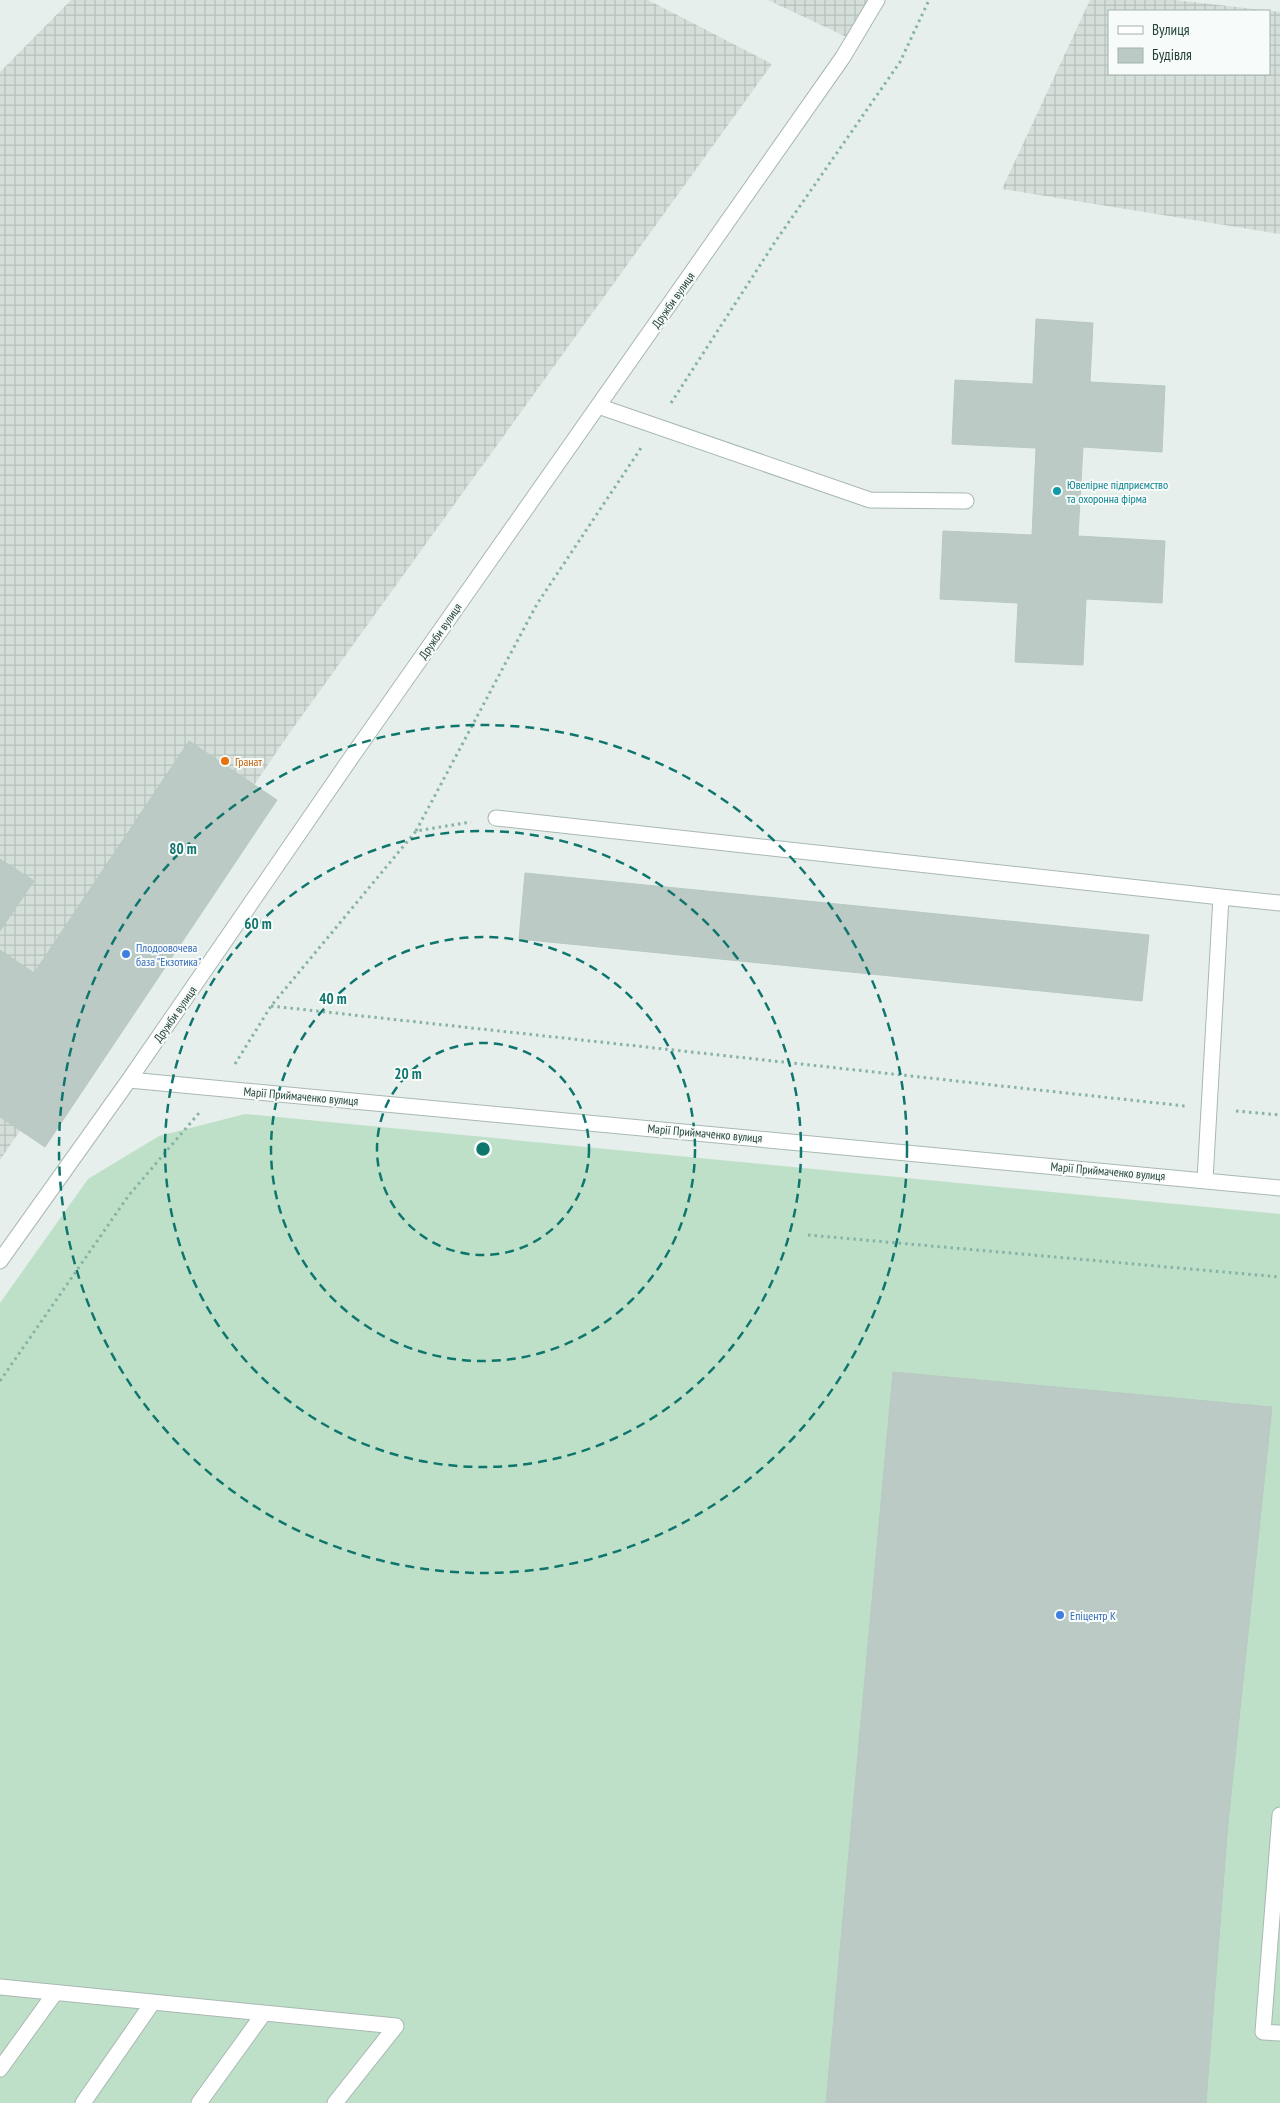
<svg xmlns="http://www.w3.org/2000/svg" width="1280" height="2103" viewBox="0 0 1280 2103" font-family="'PT Sans Narrow',sans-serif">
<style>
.industrial{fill:url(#industrial-grid);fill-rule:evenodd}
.grass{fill:#bfe0c8}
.building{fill:#bbcac4;stroke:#b8c9c2}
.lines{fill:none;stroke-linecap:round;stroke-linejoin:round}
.minor-casing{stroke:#a8b8b2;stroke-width:17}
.path{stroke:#86b3a5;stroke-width:3;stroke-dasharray:2.5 4;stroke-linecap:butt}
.minor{stroke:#fff;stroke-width:15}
.ring{fill:none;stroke:#0f766e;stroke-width:2.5;stroke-dasharray:9 6}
.culture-dot{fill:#0f9aa8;stroke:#f7fbf9;stroke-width:2}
.food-dot{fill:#e8710a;stroke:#f7fbf9;stroke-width:2}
.shop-dot{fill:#3f7fe0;stroke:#f7fbf9;stroke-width:2}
.labels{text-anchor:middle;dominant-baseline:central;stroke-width:4;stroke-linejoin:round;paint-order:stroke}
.street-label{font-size:12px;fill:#24423a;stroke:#f7fbf9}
.culture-label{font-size:12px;fill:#0d838f;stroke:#f7fbf9;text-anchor:start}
.food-label{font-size:12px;fill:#c56008;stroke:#f7fbf9;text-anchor:start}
.shop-label{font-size:12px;fill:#366cbe;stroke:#f7fbf9;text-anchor:start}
.centre{fill:#0f766e;stroke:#f7fbf9;stroke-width:2.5}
.ring-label{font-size:15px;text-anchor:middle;font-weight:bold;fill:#0f766e;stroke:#f7fbf9;stroke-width:4;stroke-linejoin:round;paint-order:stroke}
</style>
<defs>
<pattern id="industrial-grid" width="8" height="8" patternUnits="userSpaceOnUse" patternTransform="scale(1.25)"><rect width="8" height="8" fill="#d4dfda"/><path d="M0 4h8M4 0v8" fill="none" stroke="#b6c1bc"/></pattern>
</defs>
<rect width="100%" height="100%" fill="#e6efeb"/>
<!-- industrial -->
<path class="industrial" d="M71,0h577l124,64 -484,671 -288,425v-1088z
M768,0h100l-15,40z
M1090,0h85l105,12v222l-278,-45zM1109,11h160v63h-160z"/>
<!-- grass -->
<path class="grass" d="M245,1114l1035,100v889h-1280v-800l88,-124 71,-43z"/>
<!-- building -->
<path class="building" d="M1036,319l57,4 -3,59 75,4 -3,66 -79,-5 -5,89 87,5 -3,62 -76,-4 -3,66 -68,-3 3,-59 -78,-4 3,-68 89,4 4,-87 -84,-4 3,-64 78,4z
M189,741l88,59 -232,347 -45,-30v-167l34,23z
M0,859l34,22 -34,50z
M525,873l624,62 -7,66 -623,-62z
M893,1372l379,35 -44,416 -22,280h-380z"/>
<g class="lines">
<!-- minor casing -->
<g class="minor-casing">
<path id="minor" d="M598,406l272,94 96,1
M496,818l725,79
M129,1080l1151,108
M1205,1180l16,-283 59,6
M0,1261l129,-181 224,-325 490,-698 34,-57
M1280,1815l-17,217 17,1
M0,1987l396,39 -61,77
M0,2069l55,-76
M83,2103l70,-101
M199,2103l65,-90"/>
</g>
<!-- path -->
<path class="path" d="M671,403l104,-161 125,-180 29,-62
M416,831l121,-227 104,-156
M271,1006l914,100
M235,1064l36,-58 145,-175 55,-9
M1236,1111l44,4
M808,1235l472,42
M0,1381l129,-186 70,-82"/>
<!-- minor -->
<use href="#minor" class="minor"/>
</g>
<!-- distance rings -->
<g class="ring">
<circle cx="483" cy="1149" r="106"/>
<circle cx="483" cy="1149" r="212"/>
<circle cx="483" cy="1149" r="318"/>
<circle cx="483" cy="1149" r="424"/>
</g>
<!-- markers -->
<circle class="culture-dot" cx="1057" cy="491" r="5"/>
<circle class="food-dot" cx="225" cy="761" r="5"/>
<g class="shop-dot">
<circle cx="126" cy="954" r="5"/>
<circle cx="1060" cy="1615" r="5"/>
</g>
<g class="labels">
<!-- street labels -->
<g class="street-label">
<text transform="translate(673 300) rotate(-55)">Дружби вулиця</text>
<text transform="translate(440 631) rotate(-55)">Дружби вулиця</text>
<text transform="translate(175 1014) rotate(-55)">Дружби вулиця</text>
<text transform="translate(301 1096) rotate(5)">Марії Приймаченко вулиця</text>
<text transform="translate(705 1133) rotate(5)">Марії Приймаченко вулиця</text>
<text transform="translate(1108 1171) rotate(5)">Марії Приймаченко вулиця</text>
</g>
<!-- culture labels -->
<g class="culture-label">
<text x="1067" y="484">Ювелірне підприємство<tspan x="1067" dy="14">та охоронна фірма</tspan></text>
</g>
<!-- food labels -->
<g class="food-label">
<text x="235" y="761">Гранат</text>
</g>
<!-- shop labels -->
<g class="shop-label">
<text x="136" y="947">Плодоовочева<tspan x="136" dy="14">база "Екзотика"</tspan></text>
<text x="1070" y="1615">Епіцентр К</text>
</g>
</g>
<circle cx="483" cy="1149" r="8" class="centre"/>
<g class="ring-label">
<text x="183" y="854">80 m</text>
<text x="258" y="929">60 m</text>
<text x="333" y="1004">40 m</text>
<text x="408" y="1079">20 m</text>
</g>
<!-- legend -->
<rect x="1108" y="10" width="162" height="65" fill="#f7fbf9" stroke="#a3b1ad"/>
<rect x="1118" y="26" width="25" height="8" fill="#ffffff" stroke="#a3b1ad"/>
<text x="1152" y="35" font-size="15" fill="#24423a">Вулиця</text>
<rect x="1118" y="48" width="25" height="15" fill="#bbcac4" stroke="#a3b1ad"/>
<text x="1152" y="60" font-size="15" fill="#24423a">Будівля</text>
</svg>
